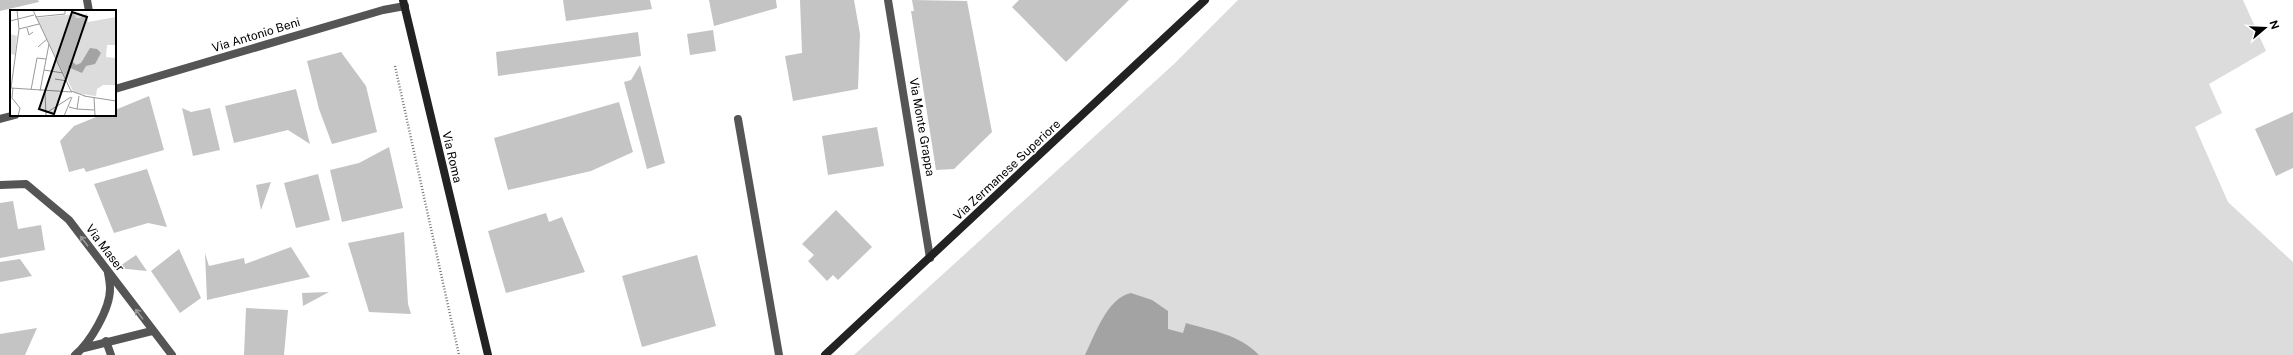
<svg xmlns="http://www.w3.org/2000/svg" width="2293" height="355" viewBox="0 0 2293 355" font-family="'Public Sans',sans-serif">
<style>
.green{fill:#dcdcdc}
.water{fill:#a3a3a3}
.building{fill:#c4c4c4}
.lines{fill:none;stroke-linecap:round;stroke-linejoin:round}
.path{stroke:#777;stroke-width:2.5;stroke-dasharray:1 2;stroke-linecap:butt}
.lane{stroke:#555;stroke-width:8}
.street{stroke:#555;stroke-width:8}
.secondary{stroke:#222;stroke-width:8}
.oneway{stroke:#999}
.labels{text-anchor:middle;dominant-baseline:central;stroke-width:3;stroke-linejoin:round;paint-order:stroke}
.street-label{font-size:12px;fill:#000;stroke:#fff}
.inset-road{fill:none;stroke:#999;stroke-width:1}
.view{fill:#000;fill-opacity:0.15;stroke:#000;stroke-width:2}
.inset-edge{fill:none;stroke:#000;stroke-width:2}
</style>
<rect width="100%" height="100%" fill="#fff"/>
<!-- green -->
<path class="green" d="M1238,0h1005l23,51 -57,33 13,29 -27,14 33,75 65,60v93h-1439l320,-291z"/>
<!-- water -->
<path class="water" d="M1131,293l21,7 16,11v18l15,4 3,-10c26,8 53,11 73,32h-174c10,-20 22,-57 46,-62z"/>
<!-- building -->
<path class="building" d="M0,0h38l1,2 -39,9z
M563,0h87l2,9 -86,12z
M709,0h67l1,8 -63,18z
M800,0h54l6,34 -2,55 -65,12 -8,-45 17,-3z
M912,0l55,1 25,131 -38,37 -18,1 -25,-159h3z
M1019,0h110l-63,62 -54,-55z
M713,30l3,21 -26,4 -3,-21z
M638,32l3,24 -143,20 -2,-24z
M341,52l25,34 11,46 -45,12 -13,-35 -12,-48z
M640,65l25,98 -18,6 -23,-87 7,-2z
M296,89l14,55 -22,-14 -54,13 -9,-37z
M149,96l15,54 -78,22 -2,-4 -15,4 -9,-31 14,-15 27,-11h14v-5z
M619,102l14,50 -42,19 -83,19 -14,-52z
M182,108l9,4 19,-4 10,42 -27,6z
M2293,112v56l-17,8 -21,-47z
M877,127l7,39 -56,9 -6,-39z
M389,147l14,61 -61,14 -12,-52 29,-7z
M147,169l20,58 -19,-4 -34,10 -20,-49z
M318,174l12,46 -34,8 -12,-45z
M271,182l-10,28 -5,-25z
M13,201l5,28 23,-4 4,25 -45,8v-55z
M836,210l36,37 -34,33 -5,-5 -6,6 -19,-20 6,-6 -12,-11z
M546,213l3,9 13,-5 23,55 -79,21 -18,-62z
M404,232l4,72 3,10 -42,-2 -21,-69z
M291,247l19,30 -103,23 -2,-47 4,13 35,-8 1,6z
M179,249l22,49 -21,15 -29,-42z
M136,255l11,16 -30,-3z
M697,255l19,71 -74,21 -20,-71z
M20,259l12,17 -32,6v-20z
M329,292l-26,14 -1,-13z
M246,308l42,2 -4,45h-40z
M37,328l-12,27h-25v-21z"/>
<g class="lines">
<!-- path -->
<path class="path" d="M395,66l64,289"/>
<!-- lane -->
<path class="lane" d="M106,341l5,14"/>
<!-- street -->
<path class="street" d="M87,0l2,11
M888,0l42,258
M115,89l268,-79 22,-4
M0,119l15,-4
M738,119l41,236
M0,185l26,-1 43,36 103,135
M84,348l68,-17
M75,355c15,-12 35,-46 35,-66 0,-5 -1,-11 -2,-16"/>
<!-- secondary -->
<path class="secondary" d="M403,0l85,355
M825,355l380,-355"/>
</g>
<!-- one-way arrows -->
<defs><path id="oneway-shaft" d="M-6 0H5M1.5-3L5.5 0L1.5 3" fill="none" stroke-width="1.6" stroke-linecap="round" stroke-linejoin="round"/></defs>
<g class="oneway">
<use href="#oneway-shaft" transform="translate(84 241) rotate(-127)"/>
<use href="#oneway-shaft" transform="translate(139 314) rotate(-127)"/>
</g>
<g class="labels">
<!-- street labels -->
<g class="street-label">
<text transform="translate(256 35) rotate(-17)">Via Antonio Beni</text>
<text transform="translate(922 127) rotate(80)">Via Monte Grappa</text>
<text transform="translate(452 157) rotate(77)">Via Roma</text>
<text transform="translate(1007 170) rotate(-43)">Via Zermanese Superiore</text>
<text transform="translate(105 248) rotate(53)">Via Maser</text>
</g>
</g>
<!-- overview -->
<g transform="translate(10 10)">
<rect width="106" height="106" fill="#fff"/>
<path d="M77,3l1,9 28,-5v28h-9l-1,12 10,1v27h-13l-6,4 -1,7 -22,-3 -38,-75 38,-4 2,4h4zM0,24l7,2 -2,19 -5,-1z" fill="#dcdcdc"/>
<path d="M80,38l7,1 4,4 -6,11 -9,2 -4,7 -14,-6 4,-6 4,4 5,-2z" fill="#a3a3a3"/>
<path class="inset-road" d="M23,0l38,81 14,5M25,7l30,-3v-4M0,11l24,-6M17,18l2,7 4,-3M9,19l20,-5M28,37l9,-8M34,60l19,3M45,69l12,2M1,78l8,-59 -2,-19M1,78l61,4M3,78l-1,10 8,10 -2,8M21,80l6,-32 9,1M30,81l9,-47M35,82l1,24M74,86l32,5M84,87l1,19M59,97l8,2 2,-13M67,99l17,1M36,103l25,-16M54,106l8,-19"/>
<path class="view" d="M62,2l15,5 -33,97 -15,-5z"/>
<rect width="106" height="106" class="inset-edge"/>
</g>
<!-- north arrow -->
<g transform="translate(2265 28) rotate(71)" stroke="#ffffff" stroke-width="3" paint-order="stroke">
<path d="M0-3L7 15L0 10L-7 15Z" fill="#000000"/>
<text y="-6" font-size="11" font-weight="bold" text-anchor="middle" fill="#000000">N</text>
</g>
</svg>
